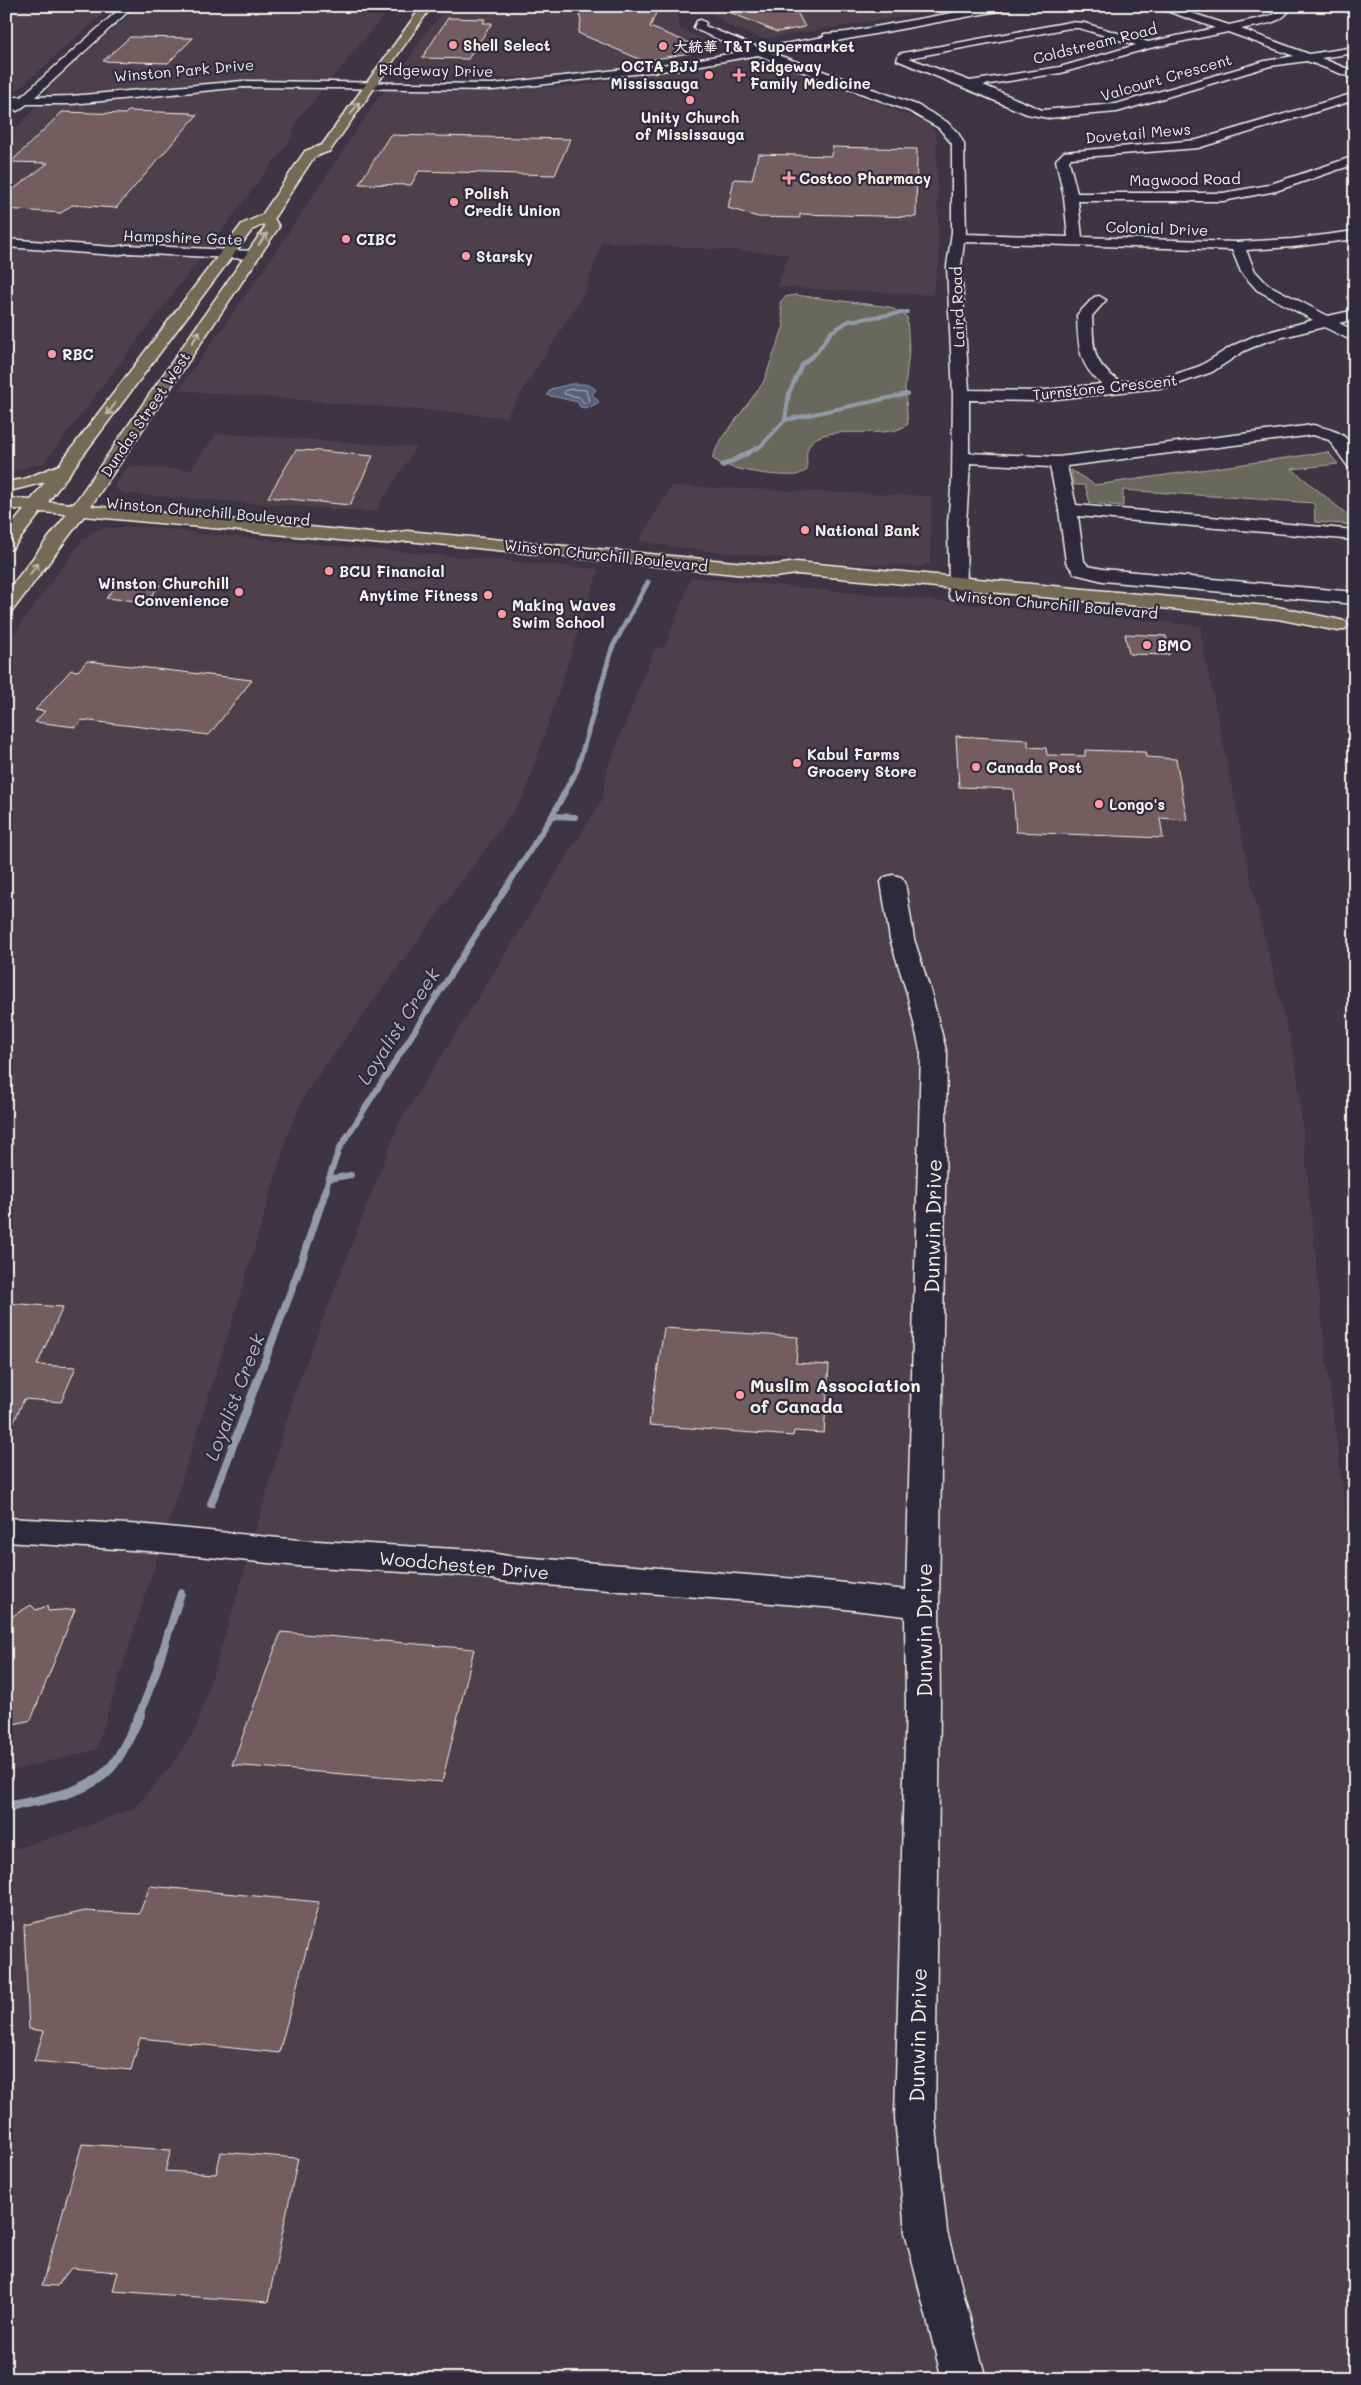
<svg xmlns="http://www.w3.org/2000/svg" width="1361" height="2385" viewBox="0 0 1361 2385" font-family="Mali,'LXGW WenKai TC',sans-serif">
<style>
.built{fill:#4d404c}
.green{fill:#67695b;stroke:#aeada2}
.water{fill:#54617d;stroke:#949ba8}
.lines{fill:none;stroke-linecap:round;stroke-linejoin:round}
.shore{stroke:#b4b7bd;stroke-width:1}
.stream-far4{stroke:#949ba8;stroke-width:4}
.stream-far3{stroke:#949ba8;stroke-width:5}
.stream-far2{stroke:#949ba8;stroke-width:6}
.stream-far1{stroke:#949ba8;stroke-width:8}
.stream{stroke:#949ba8;stroke-width:10}
.building{fill:#735d60;stroke:#f4f1e8}
.minor-casing{stroke:#f4f1e8;stroke-width:3}
.major-casing{stroke:#f4f1e8;stroke-width:3}
.minor{fill:#2f2a3d;fill-rule:evenodd}
.major{fill:#756a55;fill-rule:evenodd}
.oneway{stroke:#c1bbad}
.poi-dot{fill:#ff9aa2;stroke:#2f2a3d;stroke-width:2}
.labels{text-anchor:middle;dominant-baseline:central;stroke-width:4.5;stroke-linejoin:round;paint-order:stroke}
.far-street-label{font-size:15px;fill:#f4f1e8;stroke:#2f2a3d}
.far-poi-label{font-size:15px;font-weight:bold;fill:#f4f1e8;stroke:#2f2a3d;text-anchor:start}
.poi-label{font-size:18px;font-weight:bold;fill:#f4f1e8;stroke:#2f2a3d;text-anchor:start}
.street-label{font-size:18px;fill:#f4f1e8;stroke:#2f2a3d}
.water-label{font-size:19px;font-style:italic;fill:#b4b7bd;stroke:#2f2a3d}
.near-street-label{font-size:21px;fill:#f4f1e8;stroke:#2f2a3d}
</style>
<rect width="100%" height="100%" fill="#3d3444"/>
<filter id="ink" filterUnits="userSpaceOnUse"><feTurbulence type="fractalNoise" baseFrequency=".02" numOctaves="2"/><feDisplacementMap in="SourceGraphic" scale="10" xChannelSelector="R" yChannelSelector="G"/><feConvolveMatrix kernelMatrix="1 2 1 2 8 2 1 2 1" color-interpolation-filters="sRGB"/></filter>
<g filter="url(#ink)">
<!-- built -->
<path class="built" d="M6,6h106l-106,94z
M140,6h252l-93,112 -10,24 -245,321 -38,10v-336l32,-31 14,-23z
M449,6h228l3,23 42,19 -140,26 -30,2 -61,2 -92,-3 27,-43z
M707,6h260l-203,33 -37,-14 -20,-16z
M754,55l176,69 6,11 3,126 -7,34 -155,-8 12,-33 -187,-12 -17,50 -79,125 -328,-27 86,-121 116,-174 10,-7 101,3 83,-5 75,-11z
M217,433l199,14 -41,65 -250,-18 -12,-6 16,-22 61,4z
M671,486l260,10 -1,68 -10,3 -82,-4 -150,-14 -49,-8z
M145,526l60,8 394,35 -75,228 -218,295 -17,39 -53,179 -140,440 -90,22v-1128l77,-105 11,-8 13,-3z
M691,577l297,29 42,2 26,4 146,14 -1,10 54,264 41,163 29,286 30,235v795h-1349v-528l65,-19 63,-24 38,-43 25,-39 47,-154 50,-178 104,-269 204,-325 6,-33 47,-119 10,-1z"/>
<!-- green -->
<path class="green" d="M795,295l95,12 17,10 2,33 -4,38 3,36c-21,20 -93,-7 -101,27 -1,5 0,13 0,19 -3,2 -7,4 -11,5 -18,2 -71,-5 -84,-17l7,-15 44,-60 21,-57 -4,-24 5,-5z
M1328,452l10,12 -46,5 63,52v4l-40,-3 -1,-19 -191,-13v16l-33,-3 -5,-18h-11l-3,-15 24,15z"/>
<!-- water -->
<path class="water" d="M571,384c9,0 19,-1 25,6l-4,4 7,8 -10,6 -9,-1 -2,-5 -31,-7 4,-6z"/>
<g class="lines">
<!-- shore -->
<path class="shore" d="M572,389l14,1 3,12 -5,1 -5,-6 -15,-3 1,-3z"/>
<!-- stream-far4 -->
<path class="stream-far4" d="M785,420l4,-27 13,-28 15,-13 14,-20 18,-11 58,-9
M785,420l122,-26
M745,454l16,-8 24,-26"/>
<!-- stream-far3 -->
<path class="stream-far3" d="M722,466l26,-13
M573,778l4,-8 35,-122 36,-66"/>
<!-- stream-far2 -->
<path class="stream-far2" d="M552,816l23,1
M329,1179l22,-4
M325,1190l14,-41 213,-333 21,-39"/>
<!-- stream-far1 -->
<path class="stream-far1" d="M211,1504l86,-229 29,-86
M139,1716l16,-41 26,-82"/>
<!-- stream -->
<path class="stream" d="M6,1807c34,-7 83,-13 106,-41 12,-15 20,-35 28,-51"/>
</g>
<!-- building -->
<path class="building" d="M577,6h82l-9,21 57,23 -63,11 -66,-28 3,-11z
M715,6h79l11,21 -28,5z
M448,18l37,1 -2,4h9l-24,36 -46,-1z
M130,37l63,1 -25,25 -65,-2z
M128,111l63,2 -1,1 7,1 -81,93 -44,-3 -11,8 -55,-4v-14l42,-32 -37,-1 51,-50 63,2z
M390,135l180,4 -15,36 -136,-4 -8,14 -52,-1z
M832,147l85,2 -1,68 -116,-3v4l-42,-1 -30,-9 6,-29 18,1 6,-26 73,2z
M296,450l25,1 52,5 -23,49 -82,-8z
M121,581l39,4 -13,17 -41,-4z
M1125,634l41,2 3,19 -40,-1z
M87,661l165,19 -43,55 -127,-15 -6,7 -41,-5 10,-11 -10,-1 36,-40 7,1z
M956,736l72,4v7l18,1 1,7 38,1v-6l60,2 1,5 30,2 11,61 -27,-2 3,20 -147,-6 -3,-43 -54,-2z
M6,1303l57,4 -26,58 39,2 -15,35 -37,-3 -18,41z
M664,1328l134,9 -2,26 33,2 -5,68 -30,-2 -1,5 -144,-11z
M31,1605l5,5 11,-4 1,5 27,-2 -44,111 -25,6v-106z
M281,1632l193,17 -32,133 -210,-17z
M150,1886l169,16 -40,151 -139,-15 -9,32 -97,-9 10,-30 -15,-2 -5,-104 61,-14 54,3z
M82,2144l89,6 -6,21 51,3 5,-22 77,6 -30,144 -155,-11 5,-19 -47,-4 -14,18 -15,-1z"/>
<g class="lines">
<!-- minor casing -->
<g class="minor-casing">
<path id="minor" d="M123,6h11l-99,91 36,-1 172,-15 250,3 185,-21 67,-12 -50,-22 -1,-2 3,-6 4,-1 5,3 -1,3 55,22 64,-11v-3l23,-2 143,-26h24l-5,3 -237,44 145,52 30,17 11,11 6,11 2,90 102,3 -4,-40 -8,-37 8,-8 133,-12 158,-47v7l-157,48 -127,10 -2,3 8,32h146l45,-8 87,-29v8l-79,27 -53,10h-145l4,36 155,5 56,-3 62,-8v8l-62,8 -47,3 9,21 12,13 61,32 27,-6v9l-16,4 16,8v11l-31,-15 -57,14 -23,10 -32,21 -43,15 -133,14 -67,-1v53l89,4 255,-32c29,7 42,11 42,44l-6,-1 -20,-28 -16,-5 -246,31 9,39 279,25v10l-277,-24 6,45 4,5 15,3 252,23v12l-252,-23 -28,-7 -9,-12 -7,-52 -9,-43 -80,-4 -4,60 1,72 -2,4h-14l-2,-4 -1,-72 4,-44 1,-84 -6,-129 5,-34v-88l-13,-16 -30,-17 -151,-56 -80,14 -185,21 -250,-3 -172,17h-44l-10,7 -6,-4 2,-3 -7,1v-8h15zM964,242l268,8 9,22 16,18 56,30 -56,15 -23,10 -34,21 -33,11 -47,5c-30,-21 -26,-33 -28,-66l14,-16 -7,-4 -5,1 -17,18c1,28 1,51 25,69l-66,7 -67,-1 -8,-124z
M1153,6h17l59,19 40,-9 9,-4 1,-6h10l1,3c-9,16 -32,16 -49,20l68,25 46,-7v6l-34,5 34,14v7l-48,-18 -37,5 -153,46 -69,6 -21,-4 -130,-54 2,-6 4,-1 167,-31 14,1 64,19 67,-14zM1070,28h9l57,17 -76,22 -90,14 -61,-23zM1228,32l66,24 -29,5 -149,43 -74,6 -59,-25 78,-12 89,-25z
M6,239l108,8 14,-2 124,6 7,4 -7,4 -124,-6 -14,2 -108,-8z
M893,875l8,2 4,5 9,57 17,54 16,61 -8,551 1,100 -5,412 12,115 39,147h-44l-37,-147 -10,-115 11,-412 -1,-89 -69,-8 -328,-26 -35,-6 -174,-10 -151,-15 -142,-9v-24l142,7 151,15 174,10 35,6 328,26 70,8 15,-536 -14,-61 -17,-54 -9,-57 4,-5z"/>
</g>
<!-- major casing -->
<g class="major-casing">
<path id="major" d="M422,6h10l-102,145 -16,6 -40,61 5,9 -188,279 291,28 25,-3 328,31 40,3 22,-3 481,45 67,14 3,4 -3,4 -7,2 -60,-12 -481,-45 -22,3 -40,-3 -328,-33 -25,3 -298,-28 -71,94 -7,2v-19l61,-79 -26,-2 -29,37 -6,1v-18l18,-22 -18,-2v-10l25,2 14,-18 -39,10v-10l18,-3 35,-14 183,-241 20,-9 43,-64 17,-6zM264,224l1,3 -191,277 -26,-2 204,-272z"/>
</g>
<!-- minor -->
<use href="#minor" class="minor"/>
<!-- major -->
<use href="#major" class="major"/>
</g>
<!-- one-way arrows -->
<defs><path id="oneway-shaft" d="M-6 0H5M1.5-3L5.5 0L1.5 3" fill="none" stroke-width="1.6" stroke-linecap="round" stroke-linejoin="round" transform="scale(1.25)"/></defs>
<g class="oneway">
<use href="#oneway-shaft" transform="translate(355 108) rotate(-55)"/>
<use href="#oneway-shaft" transform="translate(263 239) rotate(-54)"/>
<use href="#oneway-shaft" transform="translate(196 337) rotate(-58)"/>
<use href="#oneway-shaft" transform="translate(111 409) rotate(127)"/>
<use href="#oneway-shaft" transform="translate(34 569) rotate(-53)"/>
</g>
</g>
<!-- markers -->
<g class="poi-dot">
<circle cx="453" cy="45" r="5"/>
<circle cx="663" cy="46" r="5"/>
<circle cx="709" cy="75" r="5"/>
<path d="M736.5 67.5h5v5h5v5h-5v5h-5v-5h-5v-5h5z"/>
<circle cx="690" cy="100" r="5"/>
<path d="M786.5 170.5h5v5h5v5h-5v5h-5v-5h-5v-5h5z"/>
<circle cx="454" cy="202" r="5"/>
<circle cx="346" cy="239" r="5"/>
<circle cx="466" cy="256" r="5"/>
<circle cx="52" cy="354" r="5"/>
<circle cx="805" cy="530" r="5"/>
<circle cx="329" cy="571" r="5"/>
<circle cx="239" cy="592" r="5"/>
<circle cx="488" cy="595" r="5"/>
<circle cx="502" cy="614" r="5"/>
<circle cx="1147" cy="645" r="5"/>
<circle cx="797" cy="763" r="5"/>
<circle cx="976" cy="767" r="5"/>
<circle cx="1099" cy="804" r="5"/>
<circle cx="740" cy="1395" r="5"/>
</g>
<g class="labels">
<!-- far-street labels -->
<g class="far-street-label">
<text transform="translate(1095 43) rotate(-14)">Coldstream Road</text>
<text transform="translate(184 70) rotate(-5)">Winston Park Drive</text>
<text transform="translate(436 70) rotate(1)">Ridgeway Drive</text>
<text transform="translate(1166 77) rotate(-16)">Valcourt Crescent</text>
<text transform="translate(1138 133) rotate(-5)">Dovetail Mews</text>
<text transform="translate(1185 179) rotate(-1)">Magwood Road</text>
<text transform="translate(1157 228) rotate(2)">Colonial Drive</text>
<text transform="translate(183 237) rotate(2)">Hampshire Gate</text>
<text transform="translate(957 307) rotate(-92)">Laird Road</text>
<text transform="translate(1105 387) rotate(-6)">Turnstone Crescent</text>
<text transform="translate(145 414) rotate(-56)">Dundas Street West</text>
<text transform="translate(208 511) rotate(5)">Winston Churchill Boulevard</text>
<text transform="translate(606 555) rotate(6)">Winston Churchill Boulevard</text>
<text transform="translate(1056 604) rotate(5)">Winston Churchill Boulevard</text>
</g>
<!-- far-poi labels -->
<g class="far-poi-label">
<text x="463" y="45">Shell Select</text>
<text x="673" y="46">大統華 T&amp;T Supermarket</text>
<text x="699" y="66" text-anchor="end">OCTA BJJ<tspan x="699" dy="17">Mississauga</tspan></text>
<text x="750" y="66">Ridgeway<tspan x="750" dy="17">Family Medicine</tspan></text>
<text x="690" y="117" text-anchor="middle">Unity Church<tspan x="690" dy="17">of Mississauga</tspan></text>
<text x="799" y="178">Costco Pharmacy</text>
<text x="464" y="193">Polish<tspan x="464" dy="17">Credit Union</tspan></text>
<text x="356" y="239">CIBC</text>
<text x="476" y="256">Starsky</text>
<text x="62" y="354">RBC</text>
<text x="815" y="530">National Bank</text>
<text x="339" y="571">BCU Financial</text>
<text x="229" y="583" text-anchor="end">Winston Churchill<tspan x="229" dy="17">Convenience</tspan></text>
<text x="478" y="595" text-anchor="end">Anytime Fitness</text>
<text x="512" y="605">Making Waves<tspan x="512" dy="17">Swim School</tspan></text>
<text x="1157" y="645">BMO</text>
<text x="807" y="754">Kabul Farms<tspan x="807" dy="17">Grocery Store</tspan></text>
<text x="986" y="767">Canada Post</text>
<text x="1109" y="804">Longo's</text>
</g>
<!-- poi labels -->
<g class="poi-label">
<text x="750" y="1385">Muslim Association<tspan x="750" dy="21">of Canada</tspan></text>
</g>
<!-- street labels -->
<g class="street-label">
<text transform="translate(464 1565) rotate(5)">Woodchester Drive</text>
</g>
<!-- water labels -->
<g class="water-label">
<text transform="translate(398 1026) rotate(-57)">Loyalist Creek</text>
<text transform="translate(234 1397) rotate(-69)">Loyalist Creek</text>
</g>
<!-- near-street labels -->
<g class="near-street-label">
<text transform="translate(932 1226) rotate(-89)">Dunwin Drive</text>
<text transform="translate(923 1630) rotate(-90)">Dunwin Drive</text>
<text transform="translate(917 2035) rotate(-89)">Dunwin Drive</text>
</g>
</g>
<!-- margin -->
<rect width="1361" height="2385" fill="none" stroke="#2f2a3d" stroke-width="25"/>
<rect x="12" y="12" width="1336" height="2360" fill="none" stroke="#f4f1e8" stroke-width="2" filter="url(#ink)"/>
</svg>
